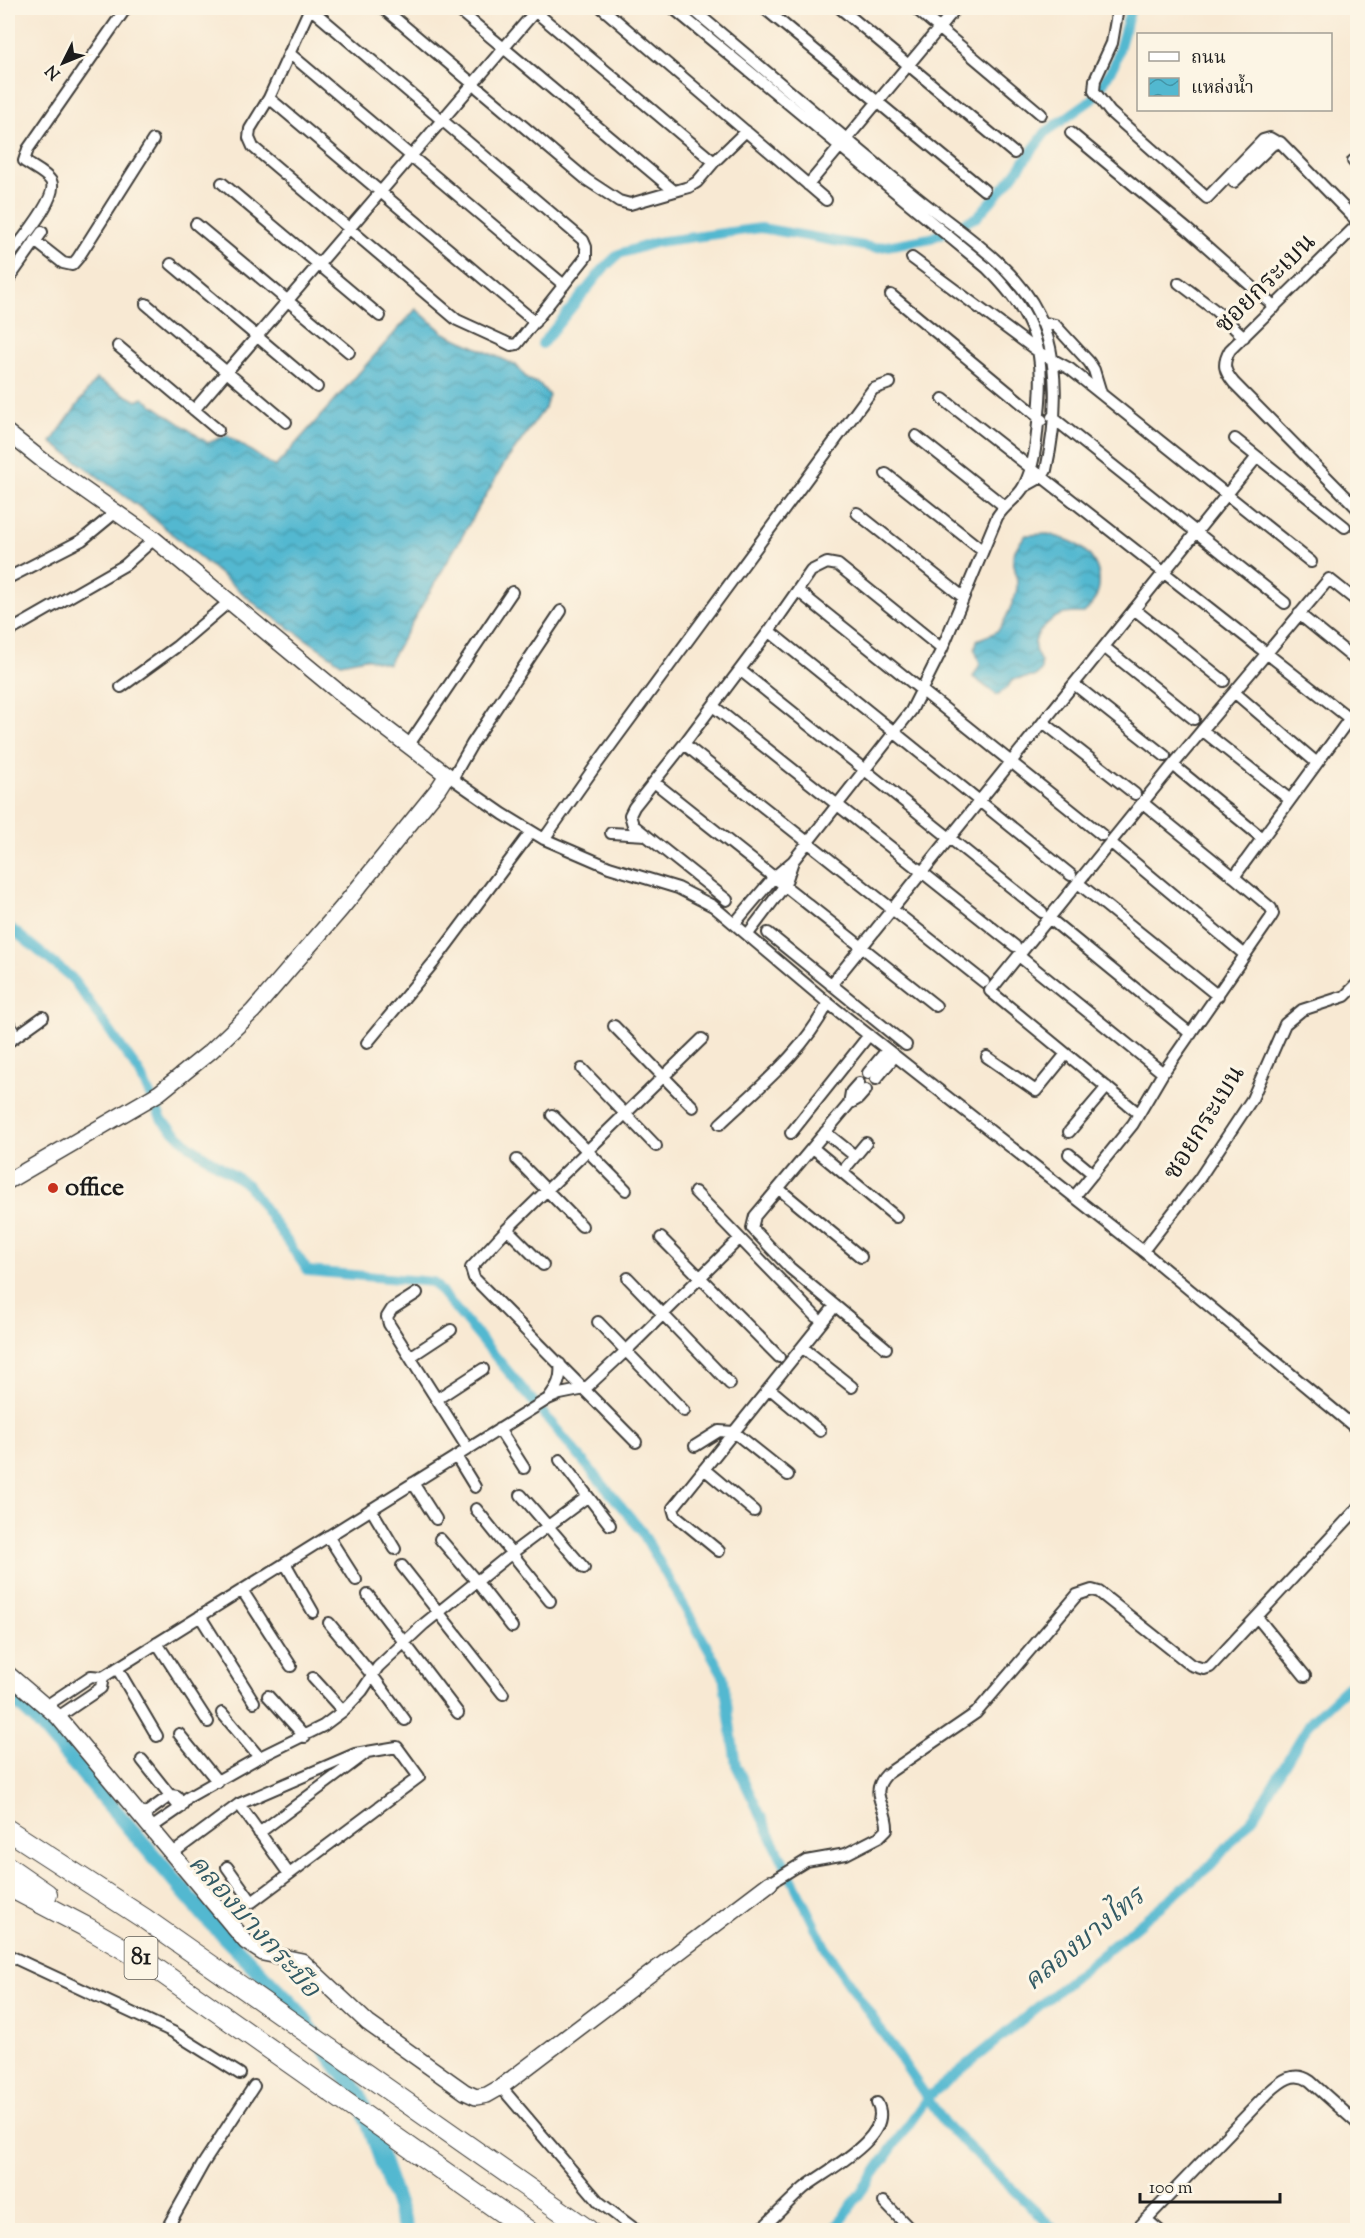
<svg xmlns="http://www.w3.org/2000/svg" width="1365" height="2238" viewBox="0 0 1365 2238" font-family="'Sorts Mill Goudy','Noto Serif Thai',serif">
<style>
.water{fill:url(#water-waves);stroke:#376a76;stroke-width:1.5}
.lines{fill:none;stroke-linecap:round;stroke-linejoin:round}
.canal{stroke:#52b8d0;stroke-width:10}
.river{stroke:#52b8d0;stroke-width:16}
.street-casing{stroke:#3d3b37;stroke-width:14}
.secondary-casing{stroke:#3d3b37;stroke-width:18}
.highway-casing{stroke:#3d3b37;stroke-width:22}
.street{stroke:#fff;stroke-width:10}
.secondary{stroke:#fff;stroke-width:15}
.highway{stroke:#fff;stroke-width:20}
.poi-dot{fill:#c8321e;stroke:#fcf5e5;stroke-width:2}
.labels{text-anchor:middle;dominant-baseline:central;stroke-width:6;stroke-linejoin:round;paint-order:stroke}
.shield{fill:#fcf5e5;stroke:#5f5d58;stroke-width:1.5}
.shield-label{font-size:24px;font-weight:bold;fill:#1c1c1c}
.street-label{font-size:26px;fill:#1c1c1c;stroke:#fcf5e5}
.poi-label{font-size:26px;font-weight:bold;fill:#1c1c1c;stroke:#fcf5e5;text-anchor:start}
.water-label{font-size:27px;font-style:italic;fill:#325a64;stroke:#fcf5e5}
</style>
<defs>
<pattern id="water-waves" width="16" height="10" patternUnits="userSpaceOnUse" patternTransform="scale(1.5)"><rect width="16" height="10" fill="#52b8d0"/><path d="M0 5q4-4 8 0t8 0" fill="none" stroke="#4395a8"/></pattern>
</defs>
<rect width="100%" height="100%" fill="#fcf5e5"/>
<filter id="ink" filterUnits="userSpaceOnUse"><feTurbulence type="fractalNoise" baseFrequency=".0167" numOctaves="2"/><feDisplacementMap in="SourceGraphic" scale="12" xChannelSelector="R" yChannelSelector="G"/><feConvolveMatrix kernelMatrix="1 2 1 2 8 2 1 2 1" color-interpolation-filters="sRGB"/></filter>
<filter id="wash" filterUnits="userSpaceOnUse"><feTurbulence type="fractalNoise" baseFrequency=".008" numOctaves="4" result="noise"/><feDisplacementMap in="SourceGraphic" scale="24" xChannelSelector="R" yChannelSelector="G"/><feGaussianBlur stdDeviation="1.35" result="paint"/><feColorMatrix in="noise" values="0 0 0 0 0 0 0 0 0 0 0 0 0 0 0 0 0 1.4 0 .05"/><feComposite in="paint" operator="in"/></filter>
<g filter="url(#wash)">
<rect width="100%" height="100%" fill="#f8e9d3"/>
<!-- water -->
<path class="water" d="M416,309l28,24 72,32 11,14 12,5 10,11 -4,13 -41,56 -116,200 -23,-6 -24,5 -81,-55 -114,-96 -95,-70 45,-63 41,22 6,-3 65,45 19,-8 48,32z
M1048,534c8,3 19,5 26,9 29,17 34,47 10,70 -6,0 -13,0 -19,1 -13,2 -33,20 -30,34 1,10 8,10 6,23l-7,6 -21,2 -6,9 -10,7 -24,-18 7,-13 -5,-14 2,-10c7,-4 16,-5 21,-10 6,-5 19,-36 19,-43 1,-26 -14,-26 9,-52z"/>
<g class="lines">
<!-- canal -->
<path class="canal" d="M542,344l62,-76 15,-14 38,-12 104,-14 114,20 56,-10 46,-21 34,-38 35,-47 48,-34 7,-11 14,-24 16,-55
M8,926l64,52 67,94 23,48 28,26 58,39 60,86 125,11 208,248 82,145 13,90 91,186 118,173 110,106
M834,2230l94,-133 283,-232 43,-49 57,-95 47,-44"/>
<!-- river -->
<path class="river" d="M8,1692l29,28 175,204 83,84 64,87 47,135"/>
</g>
</g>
<g filter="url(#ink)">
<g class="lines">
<!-- street casing -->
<g class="street-casing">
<path id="street" d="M310,8l273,232 3,7v10l-69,87 -6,1 -8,-4 -46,-21 -204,-173 -4,-9 1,-9 19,-31 41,-90
M383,8l204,172 32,21 11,3 59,-17 8,-5 17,-20 32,-31
M456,8l217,182
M531,8l183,154
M602,8l224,192
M673,8l314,260c52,52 59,84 51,155 -2,22 -4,43 -14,63 -6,12 -19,18 -27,31l-55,132 -31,62 -118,150 -19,16 -39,46
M691,8c74,62 148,126 223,187 41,34 100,69 124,118 23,46 19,108 8,157l-4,7 -18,10
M764,8l220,182
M840,8l174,145
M915,8l126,106
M1118,8l-6,35 -17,37 -1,11 16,21 97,86 56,-58 7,-2 7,4
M289,53l275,232
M269,98l266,224
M1071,133l117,97 87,77
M1353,161l5,5
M1234,182l38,-37 8,-3 78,80
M222,183l158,133
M808,185l148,-177
M196,224l153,128
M1358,224l-128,126c-8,14 -6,21 4,33l124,126
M35,241l28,22 9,2 6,-7 75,-118
M8,258c10,-14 52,-61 43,-77 -5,-8 -19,-14 -27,-20l4,-12 98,-141
M912,258l128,95 30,16 241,193
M171,264l146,123
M8,280l34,-48
M1179,283l37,28 28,26
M891,295l151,125
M146,304l140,118
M1041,322l14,3 34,37 5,8 7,23
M118,346l100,84
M943,399l406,319
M194,410l344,-402
M1052,417l233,186
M916,436l88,70
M1235,439l110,88
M886,474l97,77
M857,513l106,84
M8,578l74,-38 34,-28
M798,591l304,244
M1134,609l90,72
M1299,614l59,48
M769,631l302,244
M8,632l117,-67 29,-26
M1104,647l90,72
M740,670l302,242
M1074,684l91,72
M121,687l55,-40 54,-46
M1234,692l83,71
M713,706l302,240
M1043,722l92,72
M1202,730l87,69
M684,744l300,238
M408,746l104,-154
M1173,765l89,73
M447,775l56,39 41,25 65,28 69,21 35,18 115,97 315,248 215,179
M452,779l20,-35 89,-133
M654,782l282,224
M1143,803l91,74
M611,833l35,2
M544,839l50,-71 279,-379 17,-6
M1110,842l135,113
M1078,883l140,113
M727,900l-94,-75 -3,-10 4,-8 50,-63 85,-113 42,-60 16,-8 11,2 104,84
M1049,918l142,116
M768,933l138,112
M748,934l37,-49 8,-24
M1019,956l144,117
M831,985l426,-528
M8,1022l8,14
M614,1026l79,81
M8,1042l35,-25
M367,1043l67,-81 97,-130
M987,1057l49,34 30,-37
M582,1069l74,77
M868,1073l19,-23
M876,1079l19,-23
M866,1090l-8,9 -9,5 -94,112 -3,12 38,40 96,80
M849,1104l2,-12 8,-9
M1138,1113l-148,-122 183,-226 156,-186 29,23
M552,1115l74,75
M720,1124c39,-37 84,-72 108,-121
M825,1132l30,24
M1069,1132l38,-45
M791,1133l78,-98
M813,1148l83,69
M1069,1154l24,20
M517,1160l65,66
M842,1172l24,-29
M779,1189l82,68
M695,1192l121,125
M1074,1197l59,-73 30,-51 107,-154 3,-5 -2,-6 -37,-31 124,-170
M507,1229l36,36
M661,1238l118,119
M1143,1251l56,-72 53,-80 33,-75 17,-14 43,-14 13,-13
M628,1278l102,106
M417,1293l-25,16 -5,8 2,7 79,125
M598,1322l86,89
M802,1347l50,40
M410,1357l41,-27
M769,1388l51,43
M437,1399l46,-30
M548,1399c9,-12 14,-20 12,-35
M499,1429l25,39
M636,1442l-162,-164 -3,-10 36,-39 195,-190
M695,1446l24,-15 15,1 54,43
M456,1456l19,31
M560,1460l50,65
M704,1469l50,42
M413,1483l23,36
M521,1495l63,73
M371,1509l24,40
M476,1509l74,92
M328,1536l28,44
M440,1539l37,43 35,45
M719,1551l-44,-36 -2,-7 162,-202
M285,1563l28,49
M402,1566l101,128
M242,1590l49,76
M368,1595l90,118
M200,1616l54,86
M1257,1617l48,59
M329,1623l43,52 33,45
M157,1643l51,79
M117,1668l40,68
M313,1678l30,33
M268,1696l37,41
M46,1706l45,-30 12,1 445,-278 12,-5 25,-5 45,-42 109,-108
M222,1713l37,44
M58,1717l43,-29 2,-11
M179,1734l39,48
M142,1760l38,48
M239,1804l50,70
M142,1816l29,-21 6,1
M151,1828l29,-20 7,-10 69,-39 67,-33 20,-15 19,-20 16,-24 46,-43 88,-71 75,-56
M259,1833l106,-79
M173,1853l66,-49 116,-50 42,-7 22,30 -167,125 -25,-35
M770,1883l36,-22 40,-7 33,-17 8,-8c1,-24 -20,-34 0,-55l89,-61 101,-118 15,-5 7,2 92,73 13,4 6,-2 148,-159
M8,1955l165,77 67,42
M501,2087l98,115 37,28
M884,2202l27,28
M1146,2219l13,11
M166,2230l37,-66 51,-78
M760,2230c15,-13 29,-29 44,-42 19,-16 92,-51 73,-85
M1136,2230l133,-138c12,-11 25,-22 41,-11l48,43"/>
</g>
<!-- secondary casing -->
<g class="secondary-casing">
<path id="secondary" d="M8,433l34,27 112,79 187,155 106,81 -9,14 -97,120 -88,102 -42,40 -52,42 -151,88
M8,1674l50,43 188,225 17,11 39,8 66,62 97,69 11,5 11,-2 14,-8 269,-204"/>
</g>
<!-- highway casing -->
<g class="highway-casing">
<path id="highway" d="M8,1830l137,89 443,311
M8,1867l39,27
M8,1886l78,41 62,36 379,267"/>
</g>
<!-- street -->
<use href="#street" class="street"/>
<!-- secondary -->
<use href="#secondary" class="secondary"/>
<!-- highway -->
<use href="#highway" class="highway"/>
</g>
</g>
<!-- markers -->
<circle class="poi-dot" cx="53" cy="1188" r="6"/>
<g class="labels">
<!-- shield labels -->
<rect class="shield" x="124.5" y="1937" width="33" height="42" rx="4.5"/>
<g class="shield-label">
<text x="141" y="1958">81</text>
</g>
<!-- street labels -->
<g class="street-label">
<text transform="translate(1266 284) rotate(-45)">ซอยกระเบน</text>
<text transform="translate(1205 1123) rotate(-58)">ซอยกระเบน</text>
</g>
<!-- poi labels -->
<g class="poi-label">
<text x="65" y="1188">office</text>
</g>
<!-- water labels -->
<g class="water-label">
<text transform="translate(253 1927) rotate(48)">คลองบางกระบือ</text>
<text transform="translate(1085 1940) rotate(-39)">คลองบางไทร</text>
</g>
</g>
<!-- margin -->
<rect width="1365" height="2238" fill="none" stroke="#fcf5e5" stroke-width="30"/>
<!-- legend -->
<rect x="1137" y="33" width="195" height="78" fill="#fcf5e5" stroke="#a29e95" stroke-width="1.5"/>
<rect x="1149" y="52" width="30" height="9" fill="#ffffff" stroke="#a29e95" stroke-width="1.5"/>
<text x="1191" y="63" font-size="18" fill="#1c1c1c">ถนน</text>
<rect x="1149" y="78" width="30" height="18" fill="url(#water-waves)" stroke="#a29e95" stroke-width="1.5"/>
<text x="1191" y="93" font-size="18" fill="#1c1c1c">แหล่งน้ำ</text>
<!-- north arrow -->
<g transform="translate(63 63) rotate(227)" stroke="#fcf5e5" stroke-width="4.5" paint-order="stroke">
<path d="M0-4.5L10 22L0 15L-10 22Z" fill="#1c1c1c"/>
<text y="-9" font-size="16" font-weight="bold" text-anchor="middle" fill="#1c1c1c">N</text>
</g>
<!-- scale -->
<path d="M1140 2193v9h140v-9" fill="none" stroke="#1c1c1c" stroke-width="3"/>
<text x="1149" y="2193" font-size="18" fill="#1c1c1c" stroke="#fcf5e5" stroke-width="4.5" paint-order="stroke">100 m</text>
</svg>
